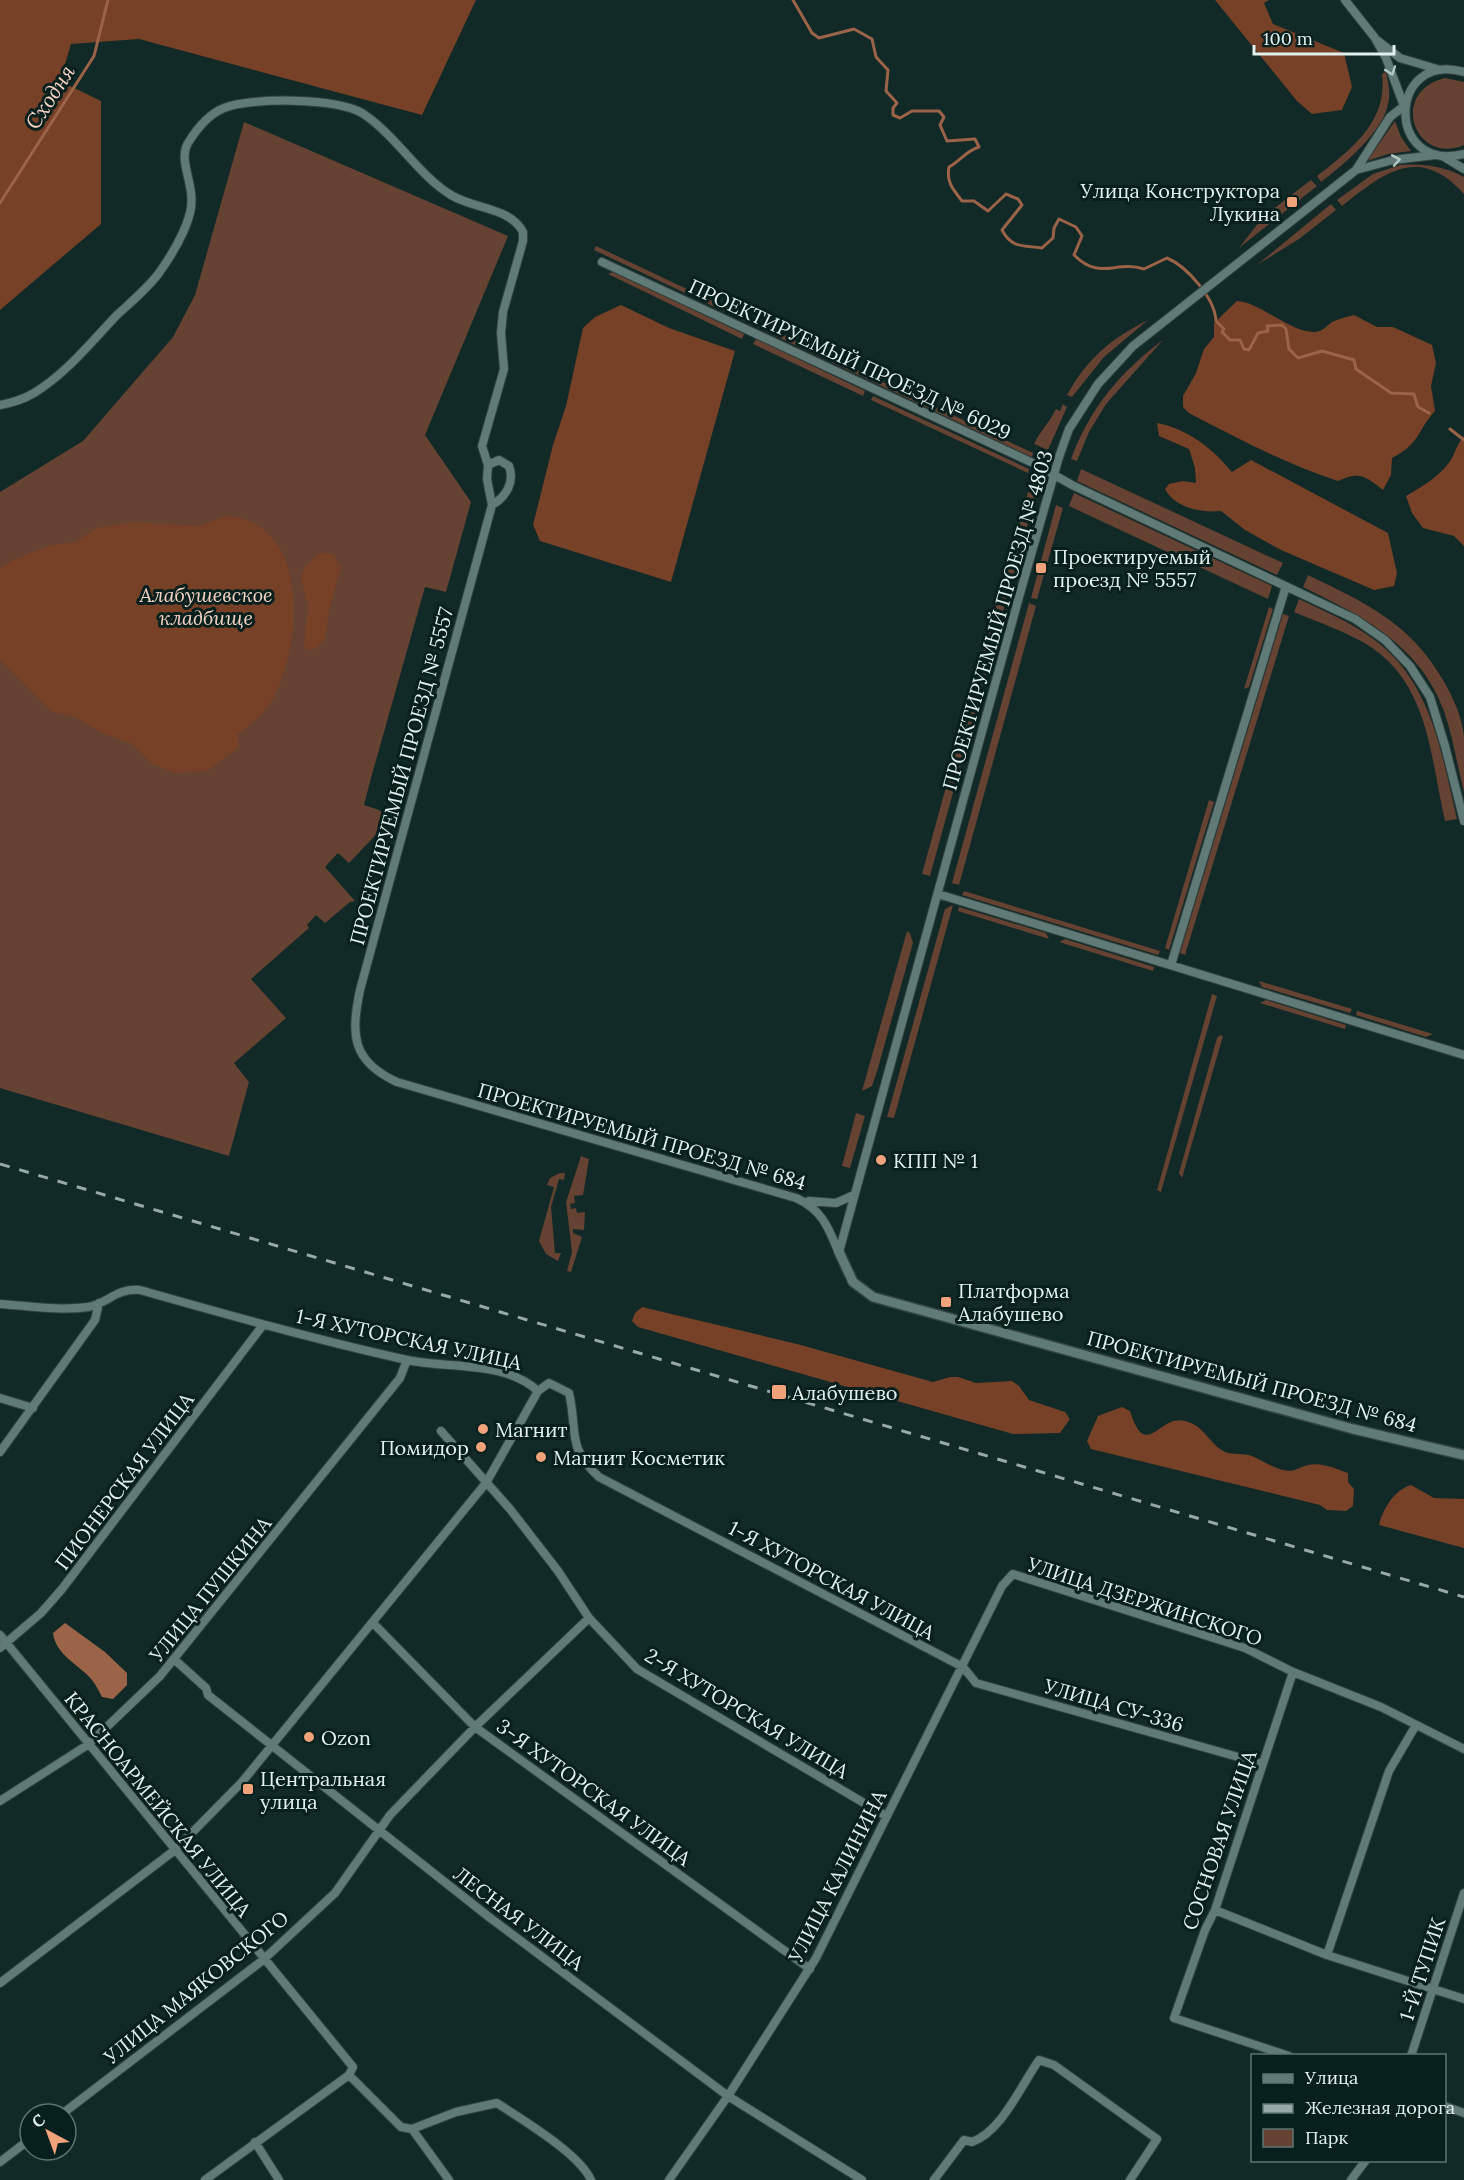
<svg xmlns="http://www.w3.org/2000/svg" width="1464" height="2180" viewBox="0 0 1464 2180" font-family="Lora,serif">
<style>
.green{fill:#654231}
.forest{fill:#764126}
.water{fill:#9b6347}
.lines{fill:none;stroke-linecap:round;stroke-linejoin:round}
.stream{stroke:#9b6347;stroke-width:3}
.minor-casing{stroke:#324341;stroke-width:10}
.tertiary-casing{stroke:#324341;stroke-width:12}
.minor{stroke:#607b77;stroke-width:8}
.tertiary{stroke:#607b77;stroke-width:9}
.rail{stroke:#97aaa7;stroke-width:3;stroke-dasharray:10 10;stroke-linecap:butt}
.oneway{stroke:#b4c8c4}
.poi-dot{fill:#f0a27a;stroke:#07201d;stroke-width:2}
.labels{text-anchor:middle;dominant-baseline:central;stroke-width:6;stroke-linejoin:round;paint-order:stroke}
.poi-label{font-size:20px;fill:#e2f1ee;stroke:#07201d;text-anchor:start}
.street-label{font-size:20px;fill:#e2f1ee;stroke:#07201d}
.park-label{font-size:20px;font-style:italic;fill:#f4d2c1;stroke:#07201d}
.water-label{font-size:21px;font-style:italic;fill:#f6d3c3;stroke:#07201d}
</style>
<rect width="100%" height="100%" fill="#112927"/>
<!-- green -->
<path class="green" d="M1386,72c2,10 5,22 2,32 -5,28 -46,62 -67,78l-4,-6c34,-27 71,-54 65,-102z
M1445,78l19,4v63c-49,21 -76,-53 -19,-67z
M1395,121l6,16 10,14 -23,3 -21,7z
M244,122l264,114 -83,199 46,67 -25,90 -21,-5 -54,191 -7,27 15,5 11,10 -41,43 -11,-10 -13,14 30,34 -5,1 -25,21 -9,-8 -9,10 2,3 -58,51 35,39 -52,45 15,19 -20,74 -229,-68v-596l83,-51 90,-104 22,-42z
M1400,165c23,-2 44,1 64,12v17c-45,-50 -80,-21 -122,12l-5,-6 36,-26z
M1311,180l6,6 -78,62 24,-31z
M1331,204l5,6 -37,29 -42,26z
M596,246l437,207 -1,4 -438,-207z
M613,272l131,62 -2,5 -134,-65z
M1148,320l-44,37 -32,40 -5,-2c20,-36 43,-56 81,-75z
M756,339l109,52 -2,5 -110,-52z
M1163,340l-57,64 -17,28 -12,29 -6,-2c19,-51 49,-87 92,-119z
M873,396l156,73 -1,4 -157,-73z
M1063,404l4,3 -19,43 -14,-6c7,-14 15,-21 22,-35l4,2z
M1081,469l202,94 -6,12 -200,-94z
M1028,492l8,2 -27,98 -8,-3z
M1074,493l198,93 -4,13 -199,-93z
M1056,505l7,3 -26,91 -6,-1z
M1308,575c58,28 102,48 135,105 10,17 19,37 21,56 0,18 0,37 0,56 -7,-27 -11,-55 -20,-81 -24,-66 -82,-95 -141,-124z
M999,595l8,2 -77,279 -8,-2z
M1299,599c25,12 51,23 73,39 60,43 69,114 85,181l-12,2c-15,-65 -16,-139 -79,-177 -22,-13 -48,-22 -72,-32z
M1029,603l7,3 -77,279 -7,-2z
M1269,607l4,2 -24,78 -5,2z
M1283,614l6,2 -104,339 -5,-2z
M1209,800l5,2 -45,148 -4,-2z
M964,891l196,60 -2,4 -196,-60z
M953,905l-59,213 -7,-1 58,-208z
M959,907l87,26 3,6 -91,-28z
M907,931l3,2 3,10 -35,125 -6,18 -10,5z
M1065,939l89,28 -1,4 -94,-29z
M1259,981l93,28 -2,4 -88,-26z
M1212,994l5,2 -56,196 -4,-2z
M1266,1000l80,25 -1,4 -85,-26z
M1357,1011l76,23 -7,3 -70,-22z
M1220,1035l3,1 -41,142 -3,-5 38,-135z
M856,1113l9,3 -15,52 -8,-2z
M581,1156l8,3 -6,36 -9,1 1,7 -5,1 1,5 5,-1 1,5 8,-1 -1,18 -11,-1v4l9,4 -11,35 -4,-1 5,-19 -6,-50z
M560,1173h5l-1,7 -5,-1 -8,28 4,46h6l-3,8 -12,-7 -7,-13 15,-54 -7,-2 3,-7z"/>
<!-- forest -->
<path class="forest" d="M0,0h476l-54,115 -283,-76 -68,5 -11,37 41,20v123l-101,86z
M1215,0h54l-5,3 9,21 71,29 8,34 -10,23 -30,4 -15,-13z
M1237,301c25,1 58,37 83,30 4,-2 8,-6 12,-9 6,-3 15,-5 22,-7l23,12h16l39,18 4,18 -5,23 4,25c-19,21 -14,32 -43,47l-1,17 -8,15c-18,-14 -23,-19 -45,-9 -52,-17 -101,-43 -149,-68l-6,-6v-11l13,-23 8,-24 10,-12v-14z
M621,305l48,23 66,23 -64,231 -131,-41 -7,-16 20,-80 13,-39 17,-78 12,-11z
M1157,423c31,6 55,25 75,49l19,-12 137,73 9,40 -3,13 -20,4 -93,-40 -36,-20 -24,-19c-20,2 -46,-3 -56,-22l4,-5 14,-3 13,2 -1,-15 -6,-19 -30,-13z
M1464,436v110l-10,-10 -31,-8 -11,-15 -6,-17c16,-9 37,-22 46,-38 4,-8 6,-15 12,-22z
M226,516c86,6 76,129 47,183 -8,15 -23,26 -36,36l2,12 -32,24 -32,2 -24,-10 -18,-19 -29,-10 -29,-17 -22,-5 -53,-52v-92l13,-8 35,-14 27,-4 22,-14 35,-6 66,4z
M320,553l13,1 8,13 -12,43 -4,28 -8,10 -9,2 -4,-4 4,-40 -7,-28 4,-12z
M642,1307l155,37 136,38 17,-5h8l18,6 36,-2 7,5 10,14 36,12 5,7 -10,14 -47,1 -375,-107 -6,-6 3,-8z
M1122,1407l8,4c16,51 29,3 55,10 19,4 25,24 40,31 8,3 19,1 27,4 12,5 25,15 39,15 6,-1 11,-5 17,-6 14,-3 28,4 40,8v9l6,7 -1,17 -7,5 -19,-1 -7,-5 -229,-56 -4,-8 11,-25z
M1411,1485l23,13 30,1v49l-85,-23c4,-16 15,-35 32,-40z"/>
<!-- water -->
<path class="water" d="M65,1623l40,29 22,21v12l-14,14 -11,-2c-3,-6 -6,-12 -10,-17 -13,-16 -36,-24 -39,-47z"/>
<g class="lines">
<!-- stream -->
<path class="stream" d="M793,0l19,33 7,5 35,-9 18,10 4,18 12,13 -2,21 11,12 -4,5v7l7,3 12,-7h27l5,6 -4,8 7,16 28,-2 4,8c-13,4 -18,13 -30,20 -3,15 4,22 13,34h12l14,10 18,-17 12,5 4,6 -20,25c10,19 22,15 40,18l11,-10 1,-10 5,-9 17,8 6,9 -8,19c26,26 41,5 70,14l23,-11c21,9 48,41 49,63l8,8 -2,3 8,8h10l4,9 5,1 9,-17 10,-2 -1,-5 15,-1 4,4 3,20 9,9 24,-7 32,9 2,9 35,24 23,1 4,13 11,6
M0,203l94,-147 14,-56
M1450,429l14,11"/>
<!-- minor casing -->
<g class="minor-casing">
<path id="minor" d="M1345,0l30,38 11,20 18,48
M1378,41l22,17 37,11
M1464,72c-77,-22 -79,102 0,82
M1444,157l20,12
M1356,170l37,-10 42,-5
M602,262l433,202 37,21 283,134 30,21 25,26 20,31 15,49 19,75
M0,405c11,-2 24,-6 34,-12 32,-19 57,-51 83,-78 14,-13 30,-26 42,-42 12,-17 26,-40 31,-60 7,-27 -13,-51 -2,-70 8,-13 21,-29 36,-35 28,-11 112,-10 138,5 34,22 55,61 89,82 22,14 59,12 72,37v9l-20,71 -2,21 3,36 -22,77 6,19
M492,505c14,-8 23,-23 17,-39l-10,-6 -11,5 -1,14 5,26 -132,485c-9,44 -9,71 37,92l399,116c25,11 32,28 42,53
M938,894l526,161
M1171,965l115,-379
M809,1201l27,2 18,-8
M839,1252l180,-655 40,-140 10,-28 29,-45 35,-38 223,-176 34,-53 14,-11
M0,1304c29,2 60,7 88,3 20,-3 27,-19 52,-17 88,25 177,50 267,70 42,9 97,0 131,31
M0,1398l33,10
M441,1431l69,78 48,62 31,47 48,51 249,147
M0,1452l95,-132 4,-17
M374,1624l101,103 335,242
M0,1635l353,432 -4,8 52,52 11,2 37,51
M0,1648l41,-35 21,-24 201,-264
M175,1660l31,28 2,7 281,222 239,179 134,84
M0,1801l89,-57 71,-68 240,-298 7,-18
M1215,1910l112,45 137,44
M1327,1955l62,-184 27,-46
M0,1983l175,-133 67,-68 244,-299 52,-92 11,-8 20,10c9,38 -3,54 30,84l364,190 13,16 287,81
M1289,2056l-115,-38 31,-88 10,-20 78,-238
M1411,2056l53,-163
M1444,2106l20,7
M62,2114l201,-154 72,-67 55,-78 85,-88 114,-109
M412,2129l44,-17 41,-9c25,17 82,50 94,77
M255,2142l24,38
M0,2162l30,-23
M205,2180l144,-105
M669,2180l59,-84 88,-138 186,-372 11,-12 232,74 48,24 88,35 83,42
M934,2180l30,-40 8,2c30,-11 48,-55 67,-82l15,5 103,74 -27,41
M1351,2180l15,-20"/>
</g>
<!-- tertiary casing -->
<g class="tertiary-casing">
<path id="tertiary" d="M839,1252l14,30 20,15 480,132 111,26"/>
</g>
<!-- minor -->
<use href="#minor" class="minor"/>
<!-- tertiary -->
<use href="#tertiary" class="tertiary"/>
<!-- rail -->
<path class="rail" d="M0,1164l1464,433"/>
</g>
<!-- one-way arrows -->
<defs><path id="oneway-chevron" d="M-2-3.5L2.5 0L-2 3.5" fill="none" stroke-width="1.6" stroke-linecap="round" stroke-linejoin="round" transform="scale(1.5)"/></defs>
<g class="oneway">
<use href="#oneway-chevron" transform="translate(1391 71) rotate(71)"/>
<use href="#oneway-chevron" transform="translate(1396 160) rotate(-10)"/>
</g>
<!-- markers -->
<g class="poi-dot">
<rect x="1286" y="196" width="12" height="12" rx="3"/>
<rect x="1035" y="562" width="12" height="12" rx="3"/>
<circle cx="881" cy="1160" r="6"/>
<rect x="940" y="1296" width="12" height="12" rx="3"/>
<rect x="771" y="1384" width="16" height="16" rx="3"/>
<circle cx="483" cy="1429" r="6"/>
<circle cx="481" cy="1447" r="6"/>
<circle cx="541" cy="1457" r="6"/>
<circle cx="309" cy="1737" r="6"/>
<rect x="242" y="1783" width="12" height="12" rx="3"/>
</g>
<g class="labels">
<!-- poi labels -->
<g class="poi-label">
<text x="1280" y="190" text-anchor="end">Улица Конструктора<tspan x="1280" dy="23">Лукина</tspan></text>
<text x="1053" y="556">Проектируемый<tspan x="1053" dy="23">проезд № 5557</tspan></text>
<text x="893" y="1160">КПП № 1</text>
<text x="958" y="1290">Платформа<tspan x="958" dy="23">Алабушево</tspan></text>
<text x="792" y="1392">Алабушево</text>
<text x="495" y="1429">Магнит</text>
<text x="469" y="1447" text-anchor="end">Помидор</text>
<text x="553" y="1457">Магнит Косметик</text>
<text x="321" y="1737">Ozon</text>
<text x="260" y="1778">Центральная<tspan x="260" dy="23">улица</tspan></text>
</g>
<!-- street labels -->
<g class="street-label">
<text transform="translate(850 359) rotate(25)">ПРОЕКТИРУЕМЫЙ ПРОЕЗД № 6029</text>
<text transform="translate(997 620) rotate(-74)">ПРОЕКТИРУЕМЫЙ ПРОЕЗД № 4803</text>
<text transform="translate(401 776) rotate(-75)">ПРОЕКТИРУЕМЫЙ ПРОЕЗД № 5557</text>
<text transform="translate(642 1136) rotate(16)">ПРОЕКТИРУЕМЫЙ ПРОЕЗД № 684</text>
<text transform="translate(409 1339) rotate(12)">1-Я ХУТОРСКАЯ УЛИЦА</text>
<text transform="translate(1252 1381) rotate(15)">ПРОЕКТИРУЕМЫЙ ПРОЕЗД № 684</text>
<text transform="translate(124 1481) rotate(-53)">ПИОНЕРСКАЯ УЛИЦА</text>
<text transform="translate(832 1580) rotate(28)">1-Я ХУТОРСКАЯ УЛИЦА</text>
<text transform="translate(210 1589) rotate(-51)">УЛИЦА ПУШКИНА</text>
<text transform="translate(1145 1601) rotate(18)">УЛИЦА ДЗЕРЖИНСКОГО</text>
<text transform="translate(1114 1705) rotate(16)">УЛИЦА СУ-336</text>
<text transform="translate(747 1713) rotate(31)">2-Я ХУТОРСКАЯ УЛИЦА</text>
<text transform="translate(594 1792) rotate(36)">3-Я ХУТОРСКАЯ УЛИЦА</text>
<text transform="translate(158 1804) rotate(51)">КРАСНОАРМЕЙСКАЯ УЛИЦА</text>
<text transform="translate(1219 1840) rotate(-71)">СОСНОВАЯ УЛИЦА</text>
<text transform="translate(837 1876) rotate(-63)">УЛИЦА КАЛИНИНА</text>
<text transform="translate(519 1918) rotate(37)">ЛЕСНАЯ УЛИЦА</text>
<text transform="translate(1422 1969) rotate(-72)">1-Й ТУПИК</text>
<text transform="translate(196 1987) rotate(-39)">УЛИЦА МАЯКОВСКОГО</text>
</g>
<!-- park labels -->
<g class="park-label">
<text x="206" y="594">Алабушевское<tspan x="206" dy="23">кладбище</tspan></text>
</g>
<!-- water labels -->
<g class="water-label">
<text transform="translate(50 97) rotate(-57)">Сходня</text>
</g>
</g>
<!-- legend -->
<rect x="1251" y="2054" width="195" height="108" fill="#07201d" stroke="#5f7471" stroke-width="1.5"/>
<rect x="1263" y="2074" width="30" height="9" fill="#607b77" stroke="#5f7471" stroke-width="1.5"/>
<text x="1305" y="2084" font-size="18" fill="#e2f1ee">Улица</text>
<rect x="1263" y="2104" width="30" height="9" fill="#97aaa7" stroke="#5f7471" stroke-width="1.5"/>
<text x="1305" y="2114" font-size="18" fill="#e2f1ee">Железная дорога</text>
<rect x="1263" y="2129" width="30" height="18" fill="#654231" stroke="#5f7471" stroke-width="1.5"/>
<text x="1305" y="2144" font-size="18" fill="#e2f1ee">Парк</text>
<!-- north arrow -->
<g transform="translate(48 2132) rotate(319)"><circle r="28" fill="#07201d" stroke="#5f7471" stroke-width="1.5"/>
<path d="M0-4.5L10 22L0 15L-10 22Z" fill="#f0a27a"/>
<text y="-9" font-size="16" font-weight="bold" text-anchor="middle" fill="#e2f1ee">С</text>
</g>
<!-- scale -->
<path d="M1254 45v9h140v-9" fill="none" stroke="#e2f1ee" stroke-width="3"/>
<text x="1263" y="45" font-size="18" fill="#e2f1ee" stroke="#07201d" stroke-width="4.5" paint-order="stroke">100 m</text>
</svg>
